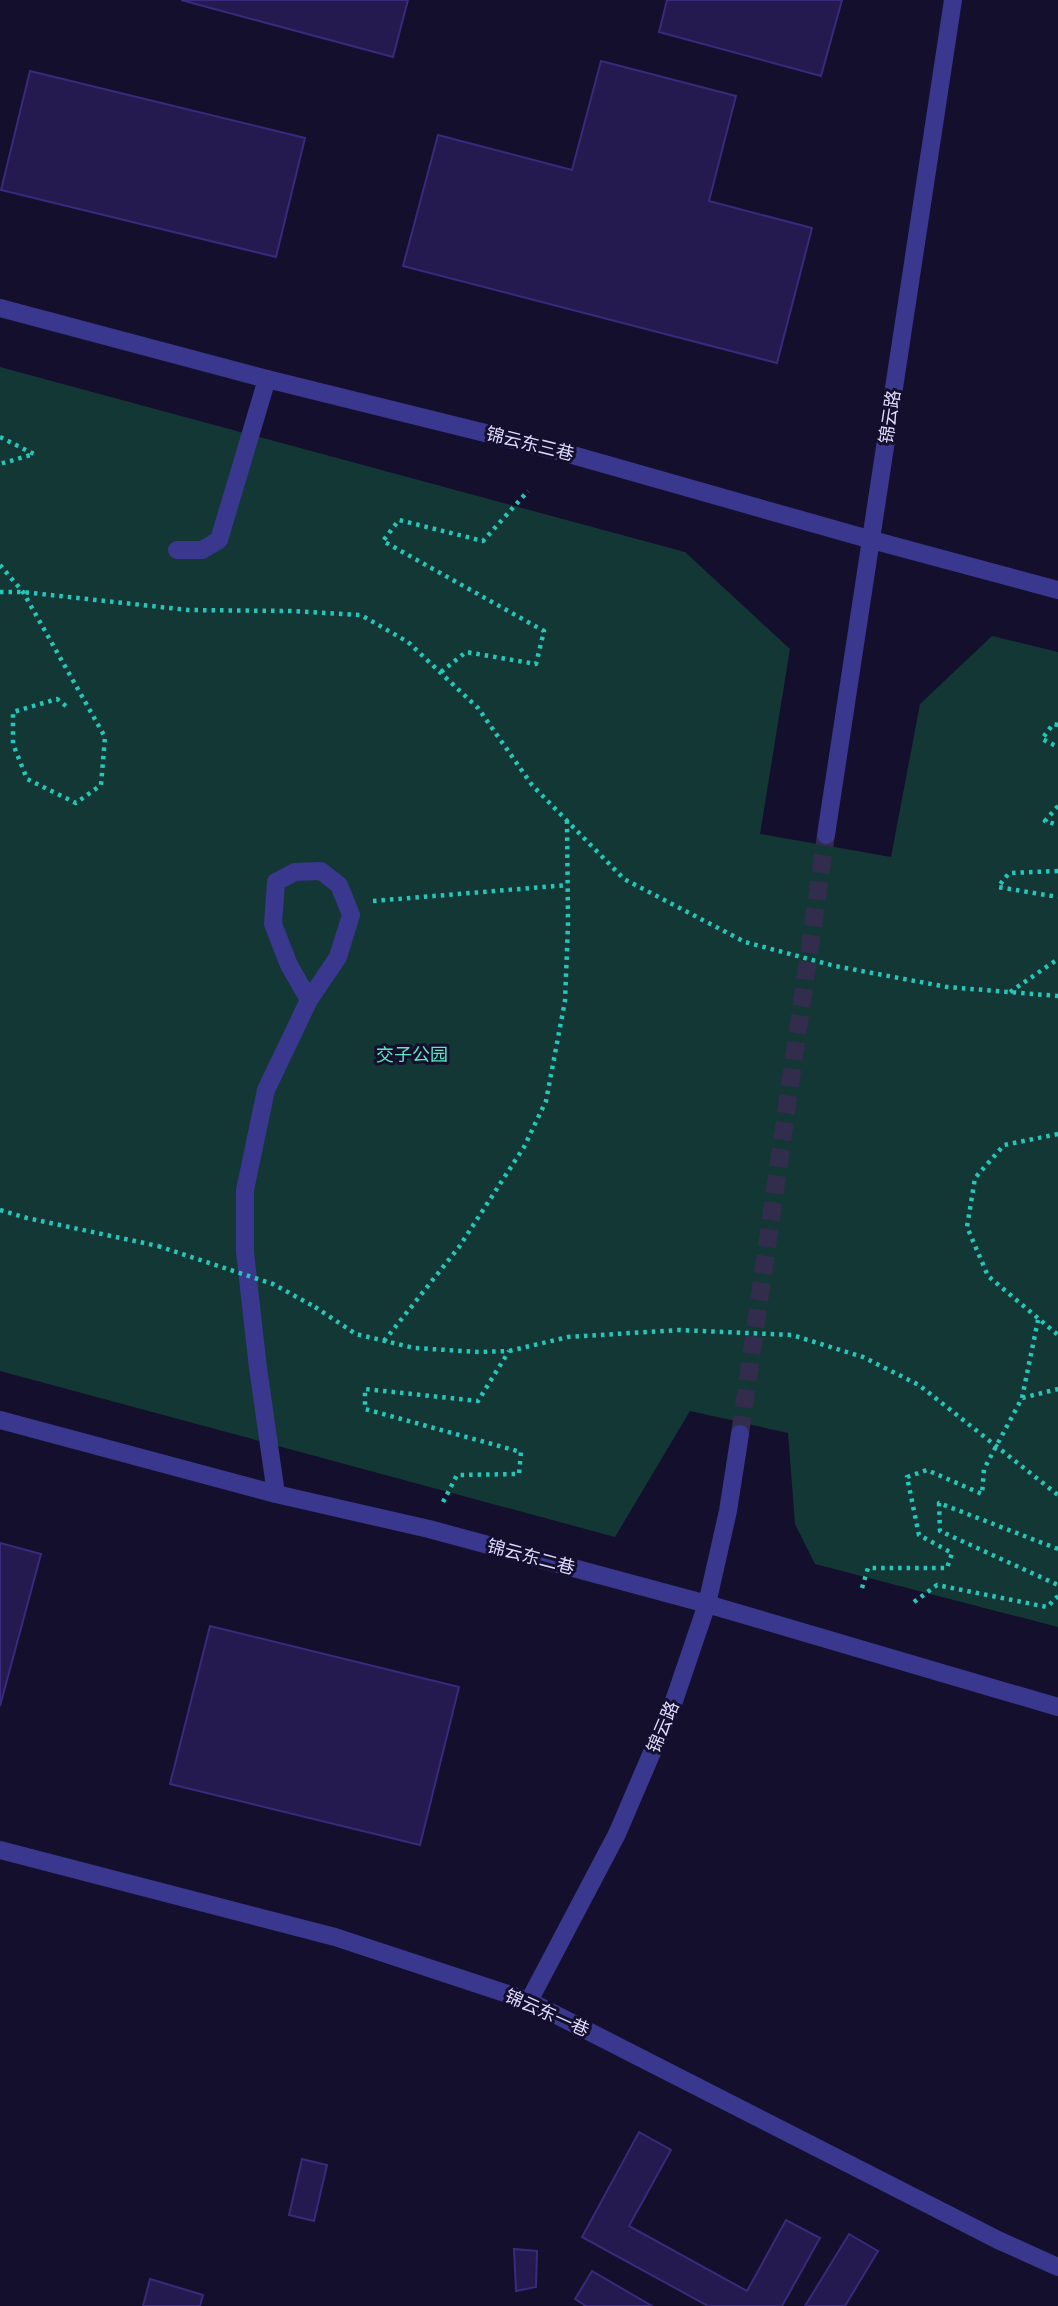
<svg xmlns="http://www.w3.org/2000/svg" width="1058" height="2306" viewBox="0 0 1058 2306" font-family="'Fira Sans','Noto Sans SC',sans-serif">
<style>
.green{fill:#123735}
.building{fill:#241a4f;stroke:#392a7c;stroke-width:2}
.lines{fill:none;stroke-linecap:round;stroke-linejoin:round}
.minor-tunnel{stroke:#322d4c;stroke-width:18;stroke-dasharray:18 9;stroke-linecap:butt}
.path{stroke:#27c6ba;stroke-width:4.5;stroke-dasharray:3.5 5;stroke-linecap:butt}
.service{stroke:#39378e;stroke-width:18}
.minor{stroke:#39378e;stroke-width:18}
.path-bridge{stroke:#27c6ba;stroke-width:4.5;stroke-dasharray:3.5 5;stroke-linecap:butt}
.labels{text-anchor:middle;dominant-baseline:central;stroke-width:6;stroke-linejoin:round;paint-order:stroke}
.street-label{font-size:18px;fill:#dedaff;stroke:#140f2c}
.park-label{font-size:18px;fill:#5ce9c4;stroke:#140f2c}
</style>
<rect width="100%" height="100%" fill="#140f2c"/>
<!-- green -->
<path class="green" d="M0,367l685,185 105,97 -30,185 131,23 29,-153 72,-68 66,16v975l-243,-63 -20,-40 -7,-91 -98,-22 -75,126 -615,-166z"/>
<!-- building -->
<path class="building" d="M181,0h227l-15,57z
M667,0h175l-21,76 -162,-44z
M601,61l135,35 -27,105 103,27 -35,135 -374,-97 35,-131 134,35z
M30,71l275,67 -29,119 -275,-67z
M0,1543l41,11 -41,152z
M210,1626l249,61 -39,158 -250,-61z
M639,2132l32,18 -42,76 118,65 39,-71 34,18 -38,68h-74l-126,-69z
M302,2159l25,6 -13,56 -25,-6z
M849,2234l29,17 -33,55h-40z
M514,2249l23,2 -1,36 -20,4z
M592,2271l60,35h-66l-11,-7z
M150,2279l53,16 -3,11h-57z"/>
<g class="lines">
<!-- minor-tunnel -->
<path class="minor-tunnel" d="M740,1434l86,-599"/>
<!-- path -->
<path class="path" d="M0,437l34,17 -34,10
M0,565l23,27 82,145 -4,48 -25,18 -49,-24 -14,-35v-32l44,-13 9,7
M0,592h23l165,18 103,1 70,4 47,27 70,66 54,77 92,94 121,63 90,24 112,21 111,9
M441,672l25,-20 70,12 8,-33 -161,-90 16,-21 84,21 45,-50
M1058,725l-5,-1 -11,15 16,8
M1058,806l-13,15 13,4
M1058,871l-49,2 -11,14 60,10
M373,901l195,-16
M1010,992l48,-33
M1058,1134l-54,11 -29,33 -8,49 21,49 70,59
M0,1210l27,8 131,28
M315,1307l41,27 58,14 66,4 29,-1 59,-14 111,-7 113,5 71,22 56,28 139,110
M384,1341l75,-94 65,-100 22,-46 19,-100 3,-77 -1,-103
M1022,1398l16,-78
M443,1502l14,-27 62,-1 2,-22 -156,-43v-20l113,12 31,-50
M1058,1549l-119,-46 1,28 118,54
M862,1588l6,-20h79l5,-15 -33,-18 -12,-58 20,-7 55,24 2,-25 38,-71 36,-9
M914,1602l23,-17 110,22 11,-11"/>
<!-- service -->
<path class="service" d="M177,550h25l17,-10 48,-161
M276,1494l-18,-126 -13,-116v-62l21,-100 43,-90 29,-43 13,-42 -12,-30 -18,-14 -26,1 -19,10 -3,42 16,41 20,35"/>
<!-- minor -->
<path class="minor" d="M0,308l267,71 295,73 310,88 186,50
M826,835l127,-835
M0,1420l276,74 153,35 278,75 351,103
M0,1850l335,87 194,64 469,239 60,27
M529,2001l88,-167 57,-133 33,-97 21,-93 12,-77"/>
<!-- path-bridge -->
<path class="path-bridge" d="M158,1246l115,38 42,23"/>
</g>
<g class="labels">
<!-- street labels -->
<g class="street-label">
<text transform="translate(890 417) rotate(-81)">锦云路</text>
<text transform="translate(530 444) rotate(14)">锦云东三巷</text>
<text transform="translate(531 1557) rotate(15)">锦云东二巷</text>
<text transform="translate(663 1727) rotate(-67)">锦云路</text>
<text transform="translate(547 2013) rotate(24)">锦云东一巷</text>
</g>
<!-- park labels -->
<g class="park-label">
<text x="412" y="1055">交子公园</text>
</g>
</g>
</svg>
